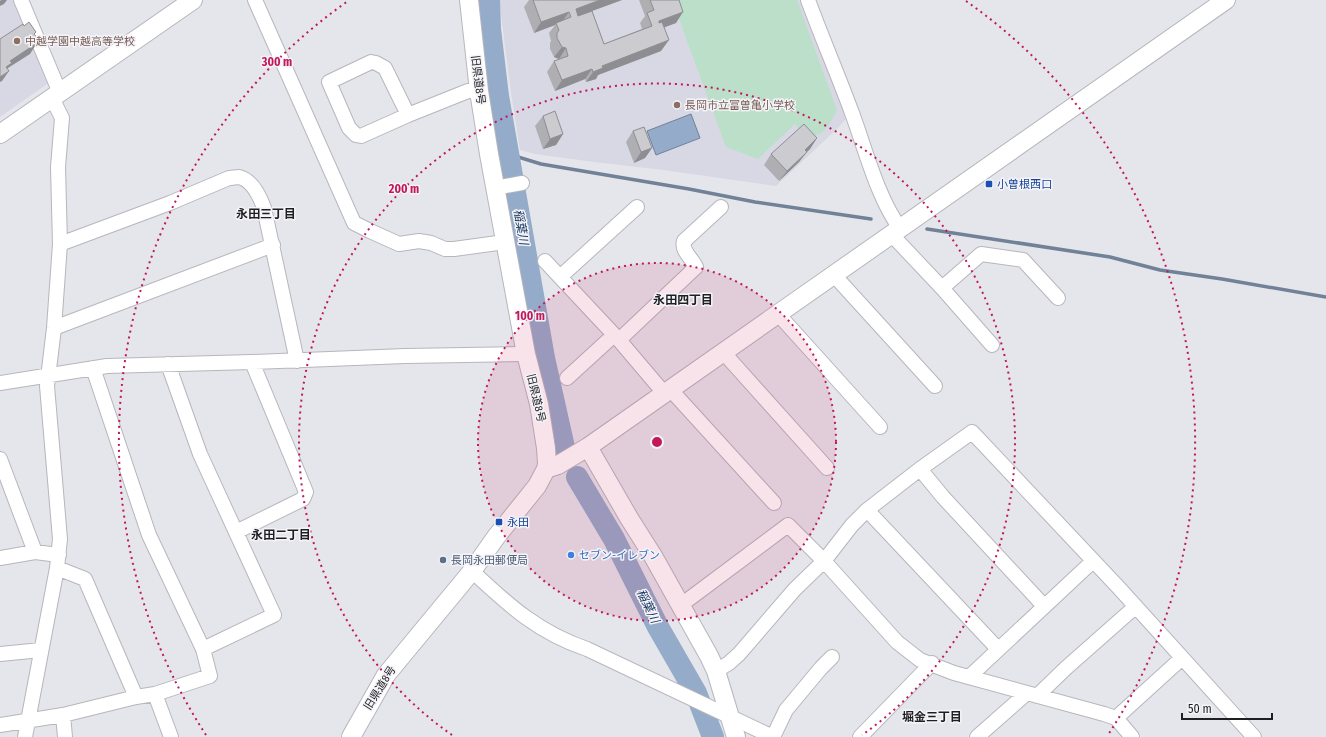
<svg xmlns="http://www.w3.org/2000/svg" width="1326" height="737" viewBox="0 0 1326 737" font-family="'Fira Sans Condensed','Noto Sans JP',sans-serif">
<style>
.built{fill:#d7d8e4}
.green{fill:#bbdfc9}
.water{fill:#94abc9;stroke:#718197}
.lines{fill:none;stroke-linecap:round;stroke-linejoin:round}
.stream{stroke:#718197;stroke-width:3.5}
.river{stroke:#94abc9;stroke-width:22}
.minor-casing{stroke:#b6b6bc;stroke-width:16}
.tertiary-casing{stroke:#b6b6bc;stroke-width:20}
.minor{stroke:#fff;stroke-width:14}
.tertiary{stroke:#fff;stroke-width:18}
.wall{fill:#afafb3}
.shaded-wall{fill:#8e8e92}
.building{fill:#cbcbd0;stroke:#8e8e92}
.ring{fill:none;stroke:#c2185b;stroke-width:2;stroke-dasharray:2 4}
.education-dot{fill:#8d6e63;stroke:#f3f3f8;stroke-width:1.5}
.transit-dot{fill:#1a4fb4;stroke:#f3f3f8;stroke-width:1.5}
.shop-dot{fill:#3f7fe0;stroke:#f3f3f8;stroke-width:1.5}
.service-dot{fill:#5c6f8a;stroke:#f3f3f8;stroke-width:1.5}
.labels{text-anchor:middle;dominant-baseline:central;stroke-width:3;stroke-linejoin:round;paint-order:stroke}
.education-label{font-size:11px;fill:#785e54;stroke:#f3f3f8;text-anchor:start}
.street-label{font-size:11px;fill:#1f1f21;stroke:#f3f3f8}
.transit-label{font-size:11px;fill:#164399;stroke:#f3f3f8;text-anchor:start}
.shop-label{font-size:11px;fill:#366cbe;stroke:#f3f3f8;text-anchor:start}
.service-label{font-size:11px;fill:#4e5e75;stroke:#f3f3f8;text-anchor:start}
.neighbourhood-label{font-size:12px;font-weight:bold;fill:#1f1f21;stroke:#f3f3f8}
.water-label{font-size:12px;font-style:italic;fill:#14335b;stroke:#f3f3f8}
.centre{fill:#c2185b;stroke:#f3f3f8;stroke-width:2}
.ring-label{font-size:12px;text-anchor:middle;font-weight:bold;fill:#c2185b;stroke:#f3f3f8;stroke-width:3;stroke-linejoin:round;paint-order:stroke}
</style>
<rect width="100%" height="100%" fill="#e5e6eb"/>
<!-- built -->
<path class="built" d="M0,0h17l33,82 -50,35z
M499,0h303l44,119 -8,9 -62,58 -113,-16 -69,-8 -59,-8 -15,-4 -9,-58z"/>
<!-- green -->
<path class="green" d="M672,0h125l40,110c-6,11 -15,33 -32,23 -4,-1 -7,-6 -10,-9l-37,35 -32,-12z"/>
<!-- water -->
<path class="water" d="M691,114l9,24 -44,17 -9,-24z"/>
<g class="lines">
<!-- stream -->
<path class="stream" d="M508,154l33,10 148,25 66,13 116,17
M927,229l183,28 50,13 62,9 104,18"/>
<!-- river -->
<path class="river" d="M489,0l1,29 8,67 46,262 21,94
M577,477l37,62 44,88 38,66 17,44"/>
<!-- minor casing -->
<g class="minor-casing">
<path id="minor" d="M21,0l39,93
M255,0l99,223 16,8 29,13 20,-3 12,2 14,6h9l51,-7
M808,0c14,38 30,75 44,113 13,35 26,86 48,115
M408,115l-23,-47 -9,-5 -5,-1 -42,20 20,46 7,7 5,1 47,-21 60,-24h11
M495,188l27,-5
M891,234l51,54 50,57
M60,244l110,-41 59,-25c3,0 7,-1 10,-1 13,3 21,20 25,31l33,153
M545,261l74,79 45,53
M833,274l102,112
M560,277l77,-70
M942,288l39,-34 42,6 35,38
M778,314l102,113
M54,328l219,-83
M619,340l75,-71 2,-2c-4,-9 -15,-16 -12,-26l37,-34
M723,352l104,116
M168,364l32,90 74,161 -71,34
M567,378l47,-43
M0,383l107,-17 145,-4 153,-6 121,-2
M670,389l104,114
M0,459l35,93
M920,469l23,28 101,109
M867,510l131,139
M236,532l67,-33 3,-7 -54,-130
M0,558l35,-6 24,3
M57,568l28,11 51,118
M472,571c36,34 67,62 115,78l186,88
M681,605l107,-80 36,36 73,81 23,18 34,13 150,41 12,4 16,19
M0,654l41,-4
M716,671l13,-8 10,-9 56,-65 29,-28 28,-36 15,-15 53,-41 52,-37 147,156 135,149
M969,677l124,-116
M155,694l16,43
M1037,696l29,-28 69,-61
M1116,718l66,-60
M0,725l63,-10
M25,737l32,-169 3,-29 -13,-153 7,-58 6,-84 -2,-77 4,-49 -10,-20
M65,737l-2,-22 73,-18 19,-3 55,-18 -7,-27 -54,-114 -56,-167
M773,737l13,-27 35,-42 11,-11
M860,737l72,-74
M977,737l50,-44"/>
</g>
<!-- tertiary casing -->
<g class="tertiary-casing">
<path id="tertiary" d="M0,134l193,-134
M588,447l41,71 24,38 56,100 7,15 20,66
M546,469l12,-4 30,-18 638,-447
M351,737l35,-62 86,-104 24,-34 41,-51 9,-17 1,-5 -1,-16 -7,-44 -13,-50 -37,-200 -10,-63 -10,-91"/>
</g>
<!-- minor -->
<use href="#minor" class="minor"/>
<!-- tertiary -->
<use href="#tertiary" class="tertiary"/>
</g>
<!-- wall -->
<path class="wall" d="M529,0h93l-30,11 12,33 38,-15 -2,-6 5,-7 -6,-16h40l-3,23 -12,4 -3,24 -63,24 -2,4 -10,3 -1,-3 -30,12 -8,-19 7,-11 5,-2 -5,-2 -4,-8v-6l1,-2 -2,-8 6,-8 -21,8 -10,-26z
M543,116l20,18 -7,11 -13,4 -8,-23z
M633,131l19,17 -7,10 -11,5 -8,-21z
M817,138l-7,11 -3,3 -8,10 -20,19 -15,-16 7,-11z"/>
<!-- shaded-wall -->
<path class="shaded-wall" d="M1,0h6l-3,4 -4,2v-5z
M600,0h22l-52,19 6,-10z
M569,12l-7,10 -6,1 -1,2 -21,8 7,-11z
M683,12l-7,11 -24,9 7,-11z
M39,40l-9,14 -22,14 -4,6 -4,3 10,-16z
M669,40l-8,11 -63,24 -2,4 -10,3 7,-10 9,-6z
M562,47l4,1 -7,11 -5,-2z
M592,69l-7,10 -30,12 7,-11z
M9,71l-7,10 -2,1v-5z
M563,134l-7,11 -13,4 7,-10z
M817,138l-7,11 -12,11 7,-10z
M652,148l-7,10 -11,5 7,-11z
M807,152l-8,10 -20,19 8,-10z"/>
<!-- building -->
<path class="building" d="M533,0h67l-24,9 2,7 14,-5 12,33 48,-18 -5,-13 7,-3 -4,-10h29l4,12 -24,9v2l3,-1 7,18 -67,26 1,2 -10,4 -1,-3 -30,11 -8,-19 14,-5 -2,-8 -4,-1 -5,-9v-5l2,-3 -3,-7 15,-6 -2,-5 -28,10z
M29,22l7,10 -2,2 5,6 -3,2 1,1 -27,18 2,2 -6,4 3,4 -9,6v-38l23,-15 1,2z
M555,111l8,23 -13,5 -7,-23z
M804,124l13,14 -12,12 2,2 -20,19 -16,-17z
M644,127l8,21 -11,4 -8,-21z"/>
<!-- distance rings -->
<circle cx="657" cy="442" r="179" fill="#c2185b" fill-opacity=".12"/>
<g class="ring">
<circle cx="657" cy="442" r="179"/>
<path d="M452 735A358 358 0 1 1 862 735"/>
<path d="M206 735A538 538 0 0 1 348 1M966 1A538 538 0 0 1 1108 735"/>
</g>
<!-- markers -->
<g class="education-dot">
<circle cx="17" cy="41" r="4"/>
<circle cx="677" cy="105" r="4"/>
</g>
<g class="transit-dot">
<rect x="985" y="180" width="8" height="8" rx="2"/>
<rect x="495" y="518" width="8" height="8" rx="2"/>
</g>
<circle class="shop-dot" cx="571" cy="555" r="4"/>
<circle class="service-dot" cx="443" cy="560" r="4"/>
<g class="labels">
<!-- education labels -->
<g class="education-label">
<text x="25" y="41">中越学園中越高等学校</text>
<text x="685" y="105">長岡市立富曽亀小学校</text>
</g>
<!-- street labels -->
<g class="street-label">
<text transform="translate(478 80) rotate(83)">旧県道8号</text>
<text transform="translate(536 398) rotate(77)">旧県道8号</text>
<text transform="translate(380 688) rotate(-58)">旧県道8号</text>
</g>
<!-- transit labels -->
<g class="transit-label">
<text x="997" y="184">小曽根西口</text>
<text x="507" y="522">永田</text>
</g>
<!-- shop labels -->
<g class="shop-label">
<text x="579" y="555">セブン-イレブン</text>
</g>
<!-- service labels -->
<g class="service-label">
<text x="451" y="560">長岡永田郵便局</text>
</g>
<!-- neighbourhood labels -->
<g class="neighbourhood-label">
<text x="266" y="214">永田三丁目</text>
<text x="683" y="300">永田四丁目</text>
<text x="281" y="535">永田二丁目</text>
<text x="932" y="717">堀金三丁目</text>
</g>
<!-- water labels -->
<g class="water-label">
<text transform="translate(521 227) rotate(80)">稲葉川</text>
<text transform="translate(648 606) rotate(64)">稲葉川</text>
</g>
</g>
<circle cx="657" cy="442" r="6" class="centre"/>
<g class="ring-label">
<text x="277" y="66">300 m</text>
<text x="404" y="193">200 m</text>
<text x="530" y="320">100 m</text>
</g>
<!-- scale -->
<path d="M1182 713v6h90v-6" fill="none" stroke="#1f1f21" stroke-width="2"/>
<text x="1188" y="713" font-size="12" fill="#1f1f21" stroke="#f3f3f8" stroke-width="3" paint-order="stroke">50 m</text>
</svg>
